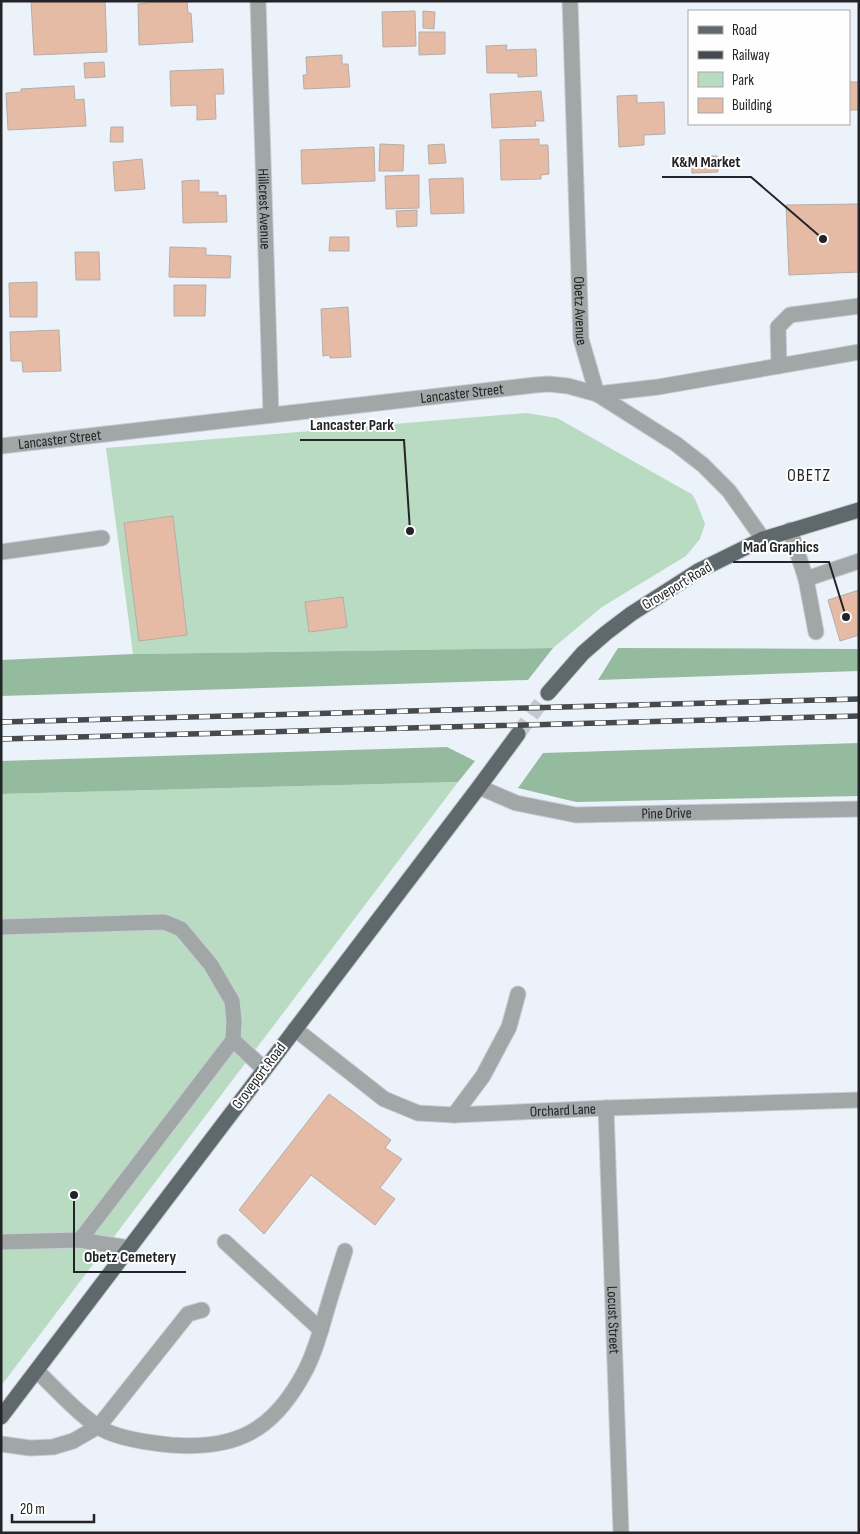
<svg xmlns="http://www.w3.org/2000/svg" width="860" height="1534" viewBox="0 0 860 1534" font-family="'Sofia Sans Condensed',sans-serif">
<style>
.green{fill:#b9dbc2}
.forest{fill:#95bb9f}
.building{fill:#e6bba6;stroke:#b6ada8}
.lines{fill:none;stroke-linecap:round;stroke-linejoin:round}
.major-tunnel{stroke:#c4c9d0;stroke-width:15;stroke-dasharray:15 8;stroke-linecap:butt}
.minor-casing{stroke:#c8cdd4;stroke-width:17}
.major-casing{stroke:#c8cdd4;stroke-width:17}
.minor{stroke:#a1a6a7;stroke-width:15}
.major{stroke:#5f686a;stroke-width:15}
.rail-casing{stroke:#46494d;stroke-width:5.5}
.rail{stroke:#fefefe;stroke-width:4;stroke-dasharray:11;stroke-linecap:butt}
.labels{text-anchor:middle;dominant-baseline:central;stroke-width:4;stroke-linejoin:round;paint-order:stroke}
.street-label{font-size:15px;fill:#222427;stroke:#fefefe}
.quarter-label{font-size:18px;letter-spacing:1px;fill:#222427;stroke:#fefefe}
.leader{fill:none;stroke:#222427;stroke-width:2}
.callout-dot{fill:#222427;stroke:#fefefe;stroke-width:2}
.callout-label{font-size:16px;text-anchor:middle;font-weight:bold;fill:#222427;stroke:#fefefe;stroke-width:4;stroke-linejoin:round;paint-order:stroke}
</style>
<rect width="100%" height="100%" fill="#ecf2fa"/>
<!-- green -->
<path class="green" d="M526,413l31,5 129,73 6,3 4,7 9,23 -5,15 -14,17 -84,51 -49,41 -420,6 -27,-206z
M458,782l-457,604v-592z"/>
<!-- forest -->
<path class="forest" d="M553,648l-25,32 -527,16v-36l132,-6z
M618,648l241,1v22l-261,9z
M859,743v53l-283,6 -58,-14 25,-35z
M447,747l28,14 -17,21 -457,12v-33z"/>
<!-- building -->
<path class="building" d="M31,1h74l2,51 -73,3z
M148,1h39l1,12h3l2,29 -54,3 -1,-41 10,-1z
M415,11l1,35 -33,1 -1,-35z
M423,11l12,1 -1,17 -11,-1z
M419,32h26v22l-26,1z
M507,45l-1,5 30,-1 1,27 -19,1v-4h-31l-1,-27z
M342,55v9h6l2,23 -46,2 -1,-14h4l-1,-18z
M104,62l1,15 -20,1 -1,-15z
M223,69l1,25h-9l1,25 -19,1v-15l-26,1 -1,-35z
M849,82h10v28h-10z
M74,86l1,14 9,-1 2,27 -78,4 -2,-37 15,-1v-3z
M541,91l3,30h-9l1,5 -44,2 -2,-34z
M637,95v8l27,-1 1,32 -21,1v10l-25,2 -2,-51z
M111,127h12v15h-13z
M539,139v6h9l1,29 -8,1v4l-40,1 -1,-40z
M380,144l24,1 -1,26h-24z
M444,144l2,19 -17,1 -1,-19z
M374,147l1,34 -73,3 -1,-34z
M691,156h26l1,16 -26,1z
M142,159l3,30 -30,2 -2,-29z
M419,175v33l-33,1 -1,-33z
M463,178l1,35 -33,1 -2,-35z
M199,180v12h19v4l8,-1 1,27 -44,1 -1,-42z
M859,204v68l-70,3 -3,-70z
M417,210v16l-20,1 -1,-16z
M330,237h19v14h-20z
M170,247l36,1v7l25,1 -1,22 -61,-1z
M75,252h24l1,28h-24z
M37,282v35h-27l-1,-34z
M174,285h32l-1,31h-31z
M348,307l3,50 -21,1v-3l-7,1 -2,-47z
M59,330l2,41 -38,1 -1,-11h-11l-1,-29z
M173,516l14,119 -48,6 -15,-118z
M859,590v45l-19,6 -12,-41z
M343,597l4,30 -38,5 -4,-30z
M329,1094l62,46 -6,8 17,11 -22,29 15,11 -20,26 -64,-50 -47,59 -25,-24z"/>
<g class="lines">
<!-- major-tunnel -->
<path class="major-tunnel" d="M518,734l30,-41"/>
<!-- minor casing -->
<g class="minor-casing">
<g id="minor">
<path id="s1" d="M258,1l13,414"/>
<path id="s2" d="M570,1l11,338 16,55 79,50 27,21 26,26 34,48"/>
<path d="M779,366l-1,-39 12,-12 69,-9"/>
<path id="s3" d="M1,446l534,-61 14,-1 19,2 29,8 61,-7 201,-35"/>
<path d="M790,530l16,49 53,-18"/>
<path d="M1,552l101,-14"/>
<path d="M806,579l10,53"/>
<path id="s4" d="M479,787l37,16 60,12 283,-6"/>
<path d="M1,927l163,-5 17,7 30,36 21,36 2,20 -1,19 31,29"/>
<path id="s5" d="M295,1029l89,70 34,14 36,2 152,-7 253,-8"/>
<path id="s6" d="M606,1108l15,425"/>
<path d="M454,1115l29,-39 26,-49 9,-33"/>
<path d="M80,1240l153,-200"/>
<path d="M1,1242l79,-2 49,8"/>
<path d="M225,1242l96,88"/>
<path d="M37,1371c19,18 48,51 71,61 19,8 43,11 63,13 65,5 102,-14 133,-72 10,-18 15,-37 21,-57 6,-21 13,-43 20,-65"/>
<path d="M1,1444l29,4 23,-1 20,-6 26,-15 89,-112 14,-4"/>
</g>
</g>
<!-- major casing -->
<g class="major-casing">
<path id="major" d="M548,693l35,-40 23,-20 25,-19 67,-43 65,-32 96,-29
M1,1417l478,-630 39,-53"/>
</g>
<!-- minor -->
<use href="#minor" class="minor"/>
<!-- major -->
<use href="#major" class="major"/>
<!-- rail casing -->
<g class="rail-casing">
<path id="rail" d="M1,722l858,-23
M1,739l858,-23"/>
</g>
<!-- rail -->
<use href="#rail" class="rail"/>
</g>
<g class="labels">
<!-- street labels -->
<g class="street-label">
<text stroke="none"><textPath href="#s1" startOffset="208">Hillcrest Avenue</textPath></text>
<text stroke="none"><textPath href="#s2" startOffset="310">Obetz Avenue</textPath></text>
<text stroke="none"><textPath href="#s3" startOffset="464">Lancaster Street</textPath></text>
<text stroke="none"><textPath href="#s3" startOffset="59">Lancaster Street</textPath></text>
<text transform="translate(677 586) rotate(-31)">Groveport Road</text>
<text stroke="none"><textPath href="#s4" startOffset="192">Pine Drive</textPath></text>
<text transform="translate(259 1076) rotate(-53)">Groveport Road</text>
<text stroke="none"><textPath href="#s5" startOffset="295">Orchard Lane</textPath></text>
<text stroke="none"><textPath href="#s6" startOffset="212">Locust Street</textPath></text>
</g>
<!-- quarter labels -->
<g class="quarter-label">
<text x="809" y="475">OBETZ</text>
</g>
</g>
<!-- callouts -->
<path class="leader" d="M823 239L751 177H662M410 531L404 440H300M846 617L829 562H733M74 1195L74 1272H186"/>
<g class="callout-dot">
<circle cx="823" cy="239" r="5"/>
<circle cx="410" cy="531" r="5"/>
<circle cx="846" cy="617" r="5"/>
<circle cx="74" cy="1195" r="5"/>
</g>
<g class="callout-label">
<text x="706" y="167">K&amp;M Market</text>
<text x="352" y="430">Lancaster Park</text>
<text x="781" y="552">Mad Graphics</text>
<text x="130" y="1262">Obetz Cemetery</text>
</g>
<!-- border -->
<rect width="860" height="1534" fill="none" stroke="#222427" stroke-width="5"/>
<!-- legend -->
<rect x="688" y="10" width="162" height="115" fill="#fefefe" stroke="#a6a7a8"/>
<rect x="698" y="26" width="25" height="8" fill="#5f686a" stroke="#a6a7a8"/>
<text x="732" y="35" font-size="15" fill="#222427">Road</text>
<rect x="698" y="51" width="25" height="8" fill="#46494d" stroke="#a6a7a8"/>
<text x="732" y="60" font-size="15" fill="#222427">Railway</text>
<rect x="698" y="72" width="25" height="15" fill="#b9dbc2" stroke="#a6a7a8"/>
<text x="732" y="85" font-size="15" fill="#222427">Park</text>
<rect x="698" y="98" width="25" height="15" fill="#e6bba6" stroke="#a6a7a8"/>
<text x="732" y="110" font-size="15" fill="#222427">Building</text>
<!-- scale -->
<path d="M12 1514v8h82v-8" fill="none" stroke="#222427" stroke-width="2.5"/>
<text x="20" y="1514" font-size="15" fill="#222427" stroke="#fefefe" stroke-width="4" paint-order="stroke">20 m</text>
</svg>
